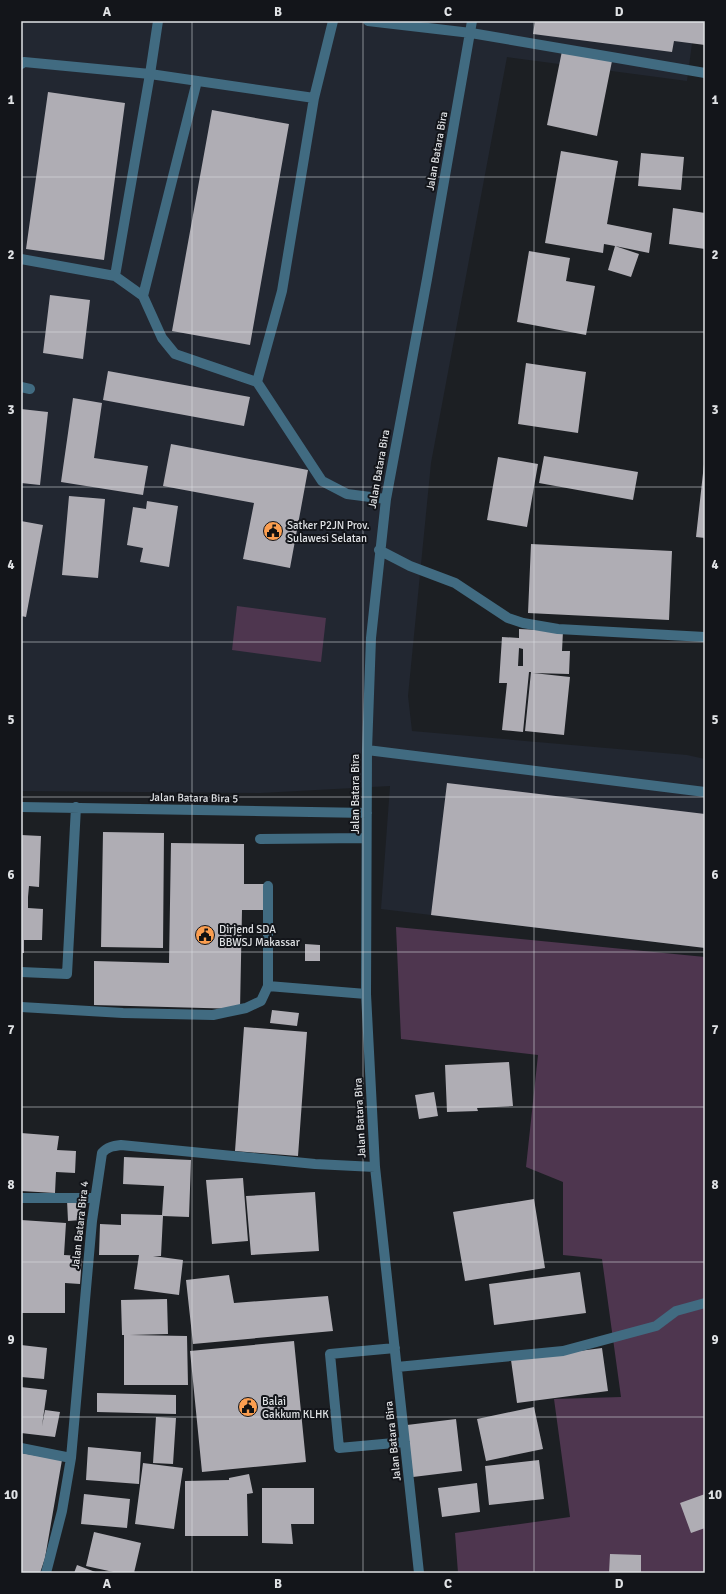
<svg xmlns="http://www.w3.org/2000/svg" width="726" height="1594" viewBox="0 0 726 1594" font-family="Signika,sans-serif">
<style>
.built{fill:#222731}
.green{fill:#4e364f}
.building{fill:#afadb4;fill-rule:evenodd}
.lines{fill:none;stroke-linecap:round;stroke-linejoin:round}
.minor{stroke:#416b81;stroke-width:10}
.grid{fill:none;stroke:#e0e2e5;stroke-width:1;stroke-opacity:0.55}
.labels{text-anchor:middle;dominant-baseline:central;stroke-width:4;stroke-linejoin:round;paint-order:stroke}
.street-label{font-size:11px;fill:#e0e2e5;stroke:#13151a}
.poi-label{font-size:11px;fill:#e0e2e5;stroke:#13151a;text-anchor:start}
.neatline{fill:none;stroke:#e0e2e5;stroke-width:1.5}
.grid-label{font-size:13px;text-anchor:middle;font-weight:bold;fill:#e0e2e5}
</style>
<rect width="100%" height="100%" fill="#1c1f23"/>
<!-- built -->
<path class="built" d="M21,21h674l-8,60 -180,-24 -76,406 -23,233 4,35 275,24 18,4v189l-324,-39 9,-123 -129,7 -240,-2z"/>
<!-- green -->
<path class="green" d="M237,606l89,12 -5,44 -89,-12z
M396,927l309,30v616h-247l-3,-40 115,-16 -16,-118 67,-2 -19,-138 -39,-4v-73l-37,-15 12,-112 -137,-16z"/>
<!-- building -->
<path class="building" d="M535,21h170v24l-31,-4 -2,11 -139,-18z
M562,51l50,10 -15,75 -50,-11z
M48,92l77,11 -21,157 -78,-11z
M212,110l77,14 -39,221 -78,-14z
M561,151l57,10 -11,63 45,9 -3,20 -34,-7 24,8 -8,23 -23,-7 7,-24 -11,-2 -1,9 -58,-10z
M641,153l43,4 -3,33 -43,-4z
M673,208l32,5v36l-36,-5z
M529,251l41,7 -4,23 29,5 -9,49 -69,-13z
M50,295l40,5 -7,59 -40,-6z
M526,363l60,9 -8,61 -60,-9z
M108,371l142,26 -6,29 -141,-26z
M73,398l29,5 -8,55 54,8 -5,29 -82,-13z
M21,409l27,3 -8,73 -19,-2z
M171,444l137,26 -18,98 -47,-9 11,-56 -91,-17z
M544,456l94,16 -5,28 -94,-17z
M498,457l40,7 -11,63 -40,-7z
M704,464h1v74l-9,-1z
M69,496l36,3 -7,79 -36,-3z
M147,501l31,5 -9,61 -29,-5 3,-14 -16,-3 6,-38 13,2z
M21,521l22,4 -17,92 -5,-1z
M531,544l141,7 -3,69 -141,-7z
M519,629l44,2 -1,20h8l-1,23 -36,-1 37,4 -6,58 -39,-4 6,-59h-2l-6,60 -21,-2 5,-47h-8l3,-46 17,1zM519,648l4,1v17h-5z
M447,783l258,31v134l-274,-33z
M103,832l61,1 -1,115 -62,-1z
M21,835l20,1 -2,51 -10,-1 -1,11v11l15,1 -1,31h-18v13h-3z
M171,843l73,1v40h23l-1,26h-24l-2,99 -146,-4v-44l75,2z
M305,944l15,1v16h-15z
M272,1010l27,3 -2,13 -27,-3z
M244,1027l63,5 -9,124 -63,-5z
M509,1062l4,44 -36,2 1,3 -31,1 -2,-47z
M434,1092l4,24 -19,3 -4,-24z
M21,1133l38,3 -2,14 19,1 -1,22 -19,-1 -1,21 -34,-2z
M124,1157l67,3 -2,57 -26,-1 -2,40h-8l30,4 -4,35 -45,-6 5,-34h-40l1,-31 21,1v-11l41,1 2,-29 -41,-2z
M243,1178l5,63 -36,3 -6,-64z
M315,1192l4,59 -68,4 -5,-59z
M81,1199v21l-13,1 -1,-21z
M534,1199l11,69 -80,13 -12,-69z
M21,1220l45,3 -2,32 18,1 -2,28 -15,-1v30h-44z
M580,1272l6,41 -92,12 -5,-41z
M229,1275l5,28 94,-7 5,35 -140,13 -7,-64z
M167,1299l1,35 -38,1 57,1 1,49h-64v-50h-2l-1,-35z
M294,1341l12,121 -104,10 -12,-121z
M21,1345l26,3 -3,31 -23,-2z
M602,1348l6,43 -91,12 -6,-43z
M21,1387l26,3 -5,36 3,-16 15,2 -5,25 -34,-4z
M97,1393l79,2v19l-79,-2z
M534,1407l9,42 -57,12 -9,-42z
M156,1417l20,1 -3,46 -20,-1z
M456,1419l6,52 -49,6 -6,-52z
M88,1447l53,5 -2,32 -53,-4z
M21,1453l41,7 -17,98 -5,15h-19z
M539,1460l5,39 -55,6 -4,-39z
M143,1463l40,5 -9,61 -39,-5z
M249,1474l4,19 -6,1 1,42h-63v-55l44,-1v-2z
M477,1483l3,29 -38,5 -4,-29z
M262,1488h52v36h-23l2,20 -31,-1z
M84,1494l46,5 -3,29 -46,-4z
M705,1494v34l-14,5 -11,-30z
M94,1532l47,11 -7,30h-16l-32,-7z
M610,1554l31,1v18h-32z
M77,1565l21,8h-24z"/>
<g class="lines">
<!-- minor -->
<path class="minor" d="M158,21l-8,53 164,24
M368,21l103,12 234,40
M21,64l3,-2 126,12 -35,202
M21,259l94,17 28,20 19,42 13,16 82,28 65,99 25,13 39,5
M143,296l54,-215
M257,382l25,-91 32,-193 19,-77
M21,387l9,2
M379,550l31,16 45,17 53,35 15,5 35,6 147,8
M367,750l338,42
M21,807l346,6
M260,839l106,-1
M268,886v100l98,8
M21,972l46,2 9,-167
M21,1007l102,6 90,2 33,-7 15,-7 7,-15
M21,1198h74
M395,1348l-65,6 9,94 66,-6
M397,1367l166,-16 93,-25 20,-15 29,-8
M21,1448l50,10
M46,1573l16,-62 9,-53 21,-237 10,-68c5,-6 11,-7 19,-8l194,19 60,3
M419,1573l-44,-406 -9,-173 1,-244 4,-112 15,-139 41,-220 45,-258"/>
</g>
<!-- grid -->
<path class="grid" d="M192,21v1552M363,21v1552M534,21v1552M21,177h684M21,332h684M21,487h684M21,642h684M21,797h684M21,952h684M21,1107h684M21,1262h684M21,1417h684"/>
<!-- icons -->
<defs>
<g id="civic-disc" transform="scale(1)"><circle r="9.5" fill="#fb9e50" stroke="#13151a"/><path d="M-.6-6.5H3V-4.5H.6V-3L4-1V1h2V6H-6V1h2V-1L-.6-3ZM-1.2 2.5V6h2.4V2.5Z" fill="#111"/></g>
</defs>
<g fill-rule="evenodd">
<use href="#civic-disc" x="273" y="531"/>
<use href="#civic-disc" x="205" y="935"/>
<use href="#civic-disc" x="248" y="1407"/>
</g>
<g class="labels">
<!-- street labels -->
<g class="street-label">
<text transform="translate(437 151) rotate(-80)">Jalan Batara Bira</text>
<text transform="translate(379 469) rotate(-80)">Jalan Batara Bira</text>
<text transform="translate(355 794) rotate(-90)">Jalan Batara Bira</text>
<text transform="translate(194 798) rotate(1)">Jalan Batara Bira 5</text>
<text transform="translate(360 1118) rotate(-93)">Jalan Batara Bira</text>
<text transform="translate(80 1225) rotate(-84)">Jalan Batara Bira 4</text>
<text transform="translate(393 1441) rotate(-96)">Jalan Batara Bira</text>
</g>
<!-- poi labels -->
<g class="poi-label">
<text x="287" y="525">Satker P2JN Prov.<tspan x="287" dy="13">Sulawesi Selatan</tspan></text>
<text x="219" y="929">Dirjend SDA<tspan x="219" dy="13">BBWSJ Makassar</tspan></text>
<text x="262" y="1401">Balai<tspan x="262" dy="13">Gakkum KLHK</tspan></text>
</g>
</g>
<!-- border -->
<rect width="726" height="1594" fill="none" stroke="#13151a" stroke-width="44"/>
<rect x="22" y="22" width="682" height="1550" class="neatline"/>
<g class="grid-label">
<text x="107" y="16">A</text>
<text x="278" y="16">B</text>
<text x="448" y="16">C</text>
<text x="619" y="16">D</text>
<text x="11" y="104">1</text>
<text x="715" y="104">1</text>
<text x="11" y="259">2</text>
<text x="715" y="259">2</text>
<text x="11" y="414">3</text>
<text x="715" y="414">3</text>
<text x="11" y="569">4</text>
<text x="715" y="569">4</text>
<text x="11" y="724">5</text>
<text x="715" y="724">5</text>
<text x="11" y="879">6</text>
<text x="715" y="879">6</text>
<text x="11" y="1034">7</text>
<text x="715" y="1034">7</text>
<text x="11" y="1189">8</text>
<text x="715" y="1189">8</text>
<text x="11" y="1344">9</text>
<text x="715" y="1344">9</text>
<text x="11" y="1499">10</text>
<text x="715" y="1499">10</text>
<text x="107" y="1588">A</text>
<text x="278" y="1588">B</text>
<text x="448" y="1588">C</text>
<text x="619" y="1588">D</text>
</g>
</svg>
